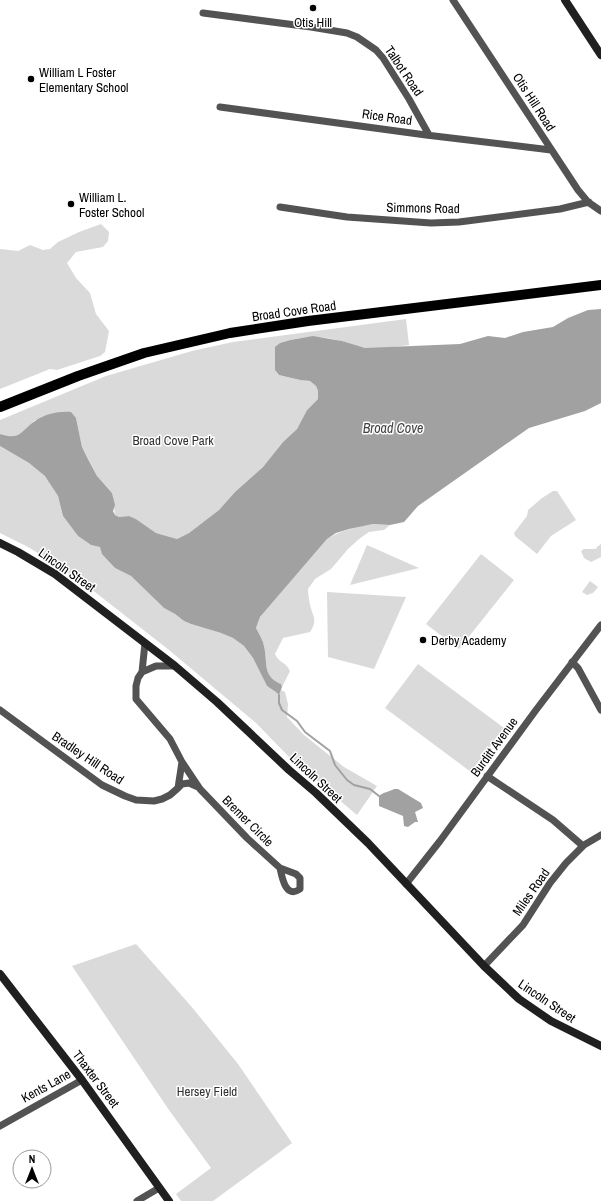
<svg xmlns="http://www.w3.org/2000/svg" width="601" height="1201" viewBox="0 0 601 1201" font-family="'Archivo Narrow',sans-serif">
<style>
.green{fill:#dadada}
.water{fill:#a1a1a1}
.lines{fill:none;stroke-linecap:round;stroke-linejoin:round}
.stream{stroke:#a1a1a1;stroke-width:2}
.street{stroke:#535353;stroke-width:7}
.secondary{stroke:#202020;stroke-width:8}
.primary{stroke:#000;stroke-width:10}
.poi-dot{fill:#000;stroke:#fff;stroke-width:1.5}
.labels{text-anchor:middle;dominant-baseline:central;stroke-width:3;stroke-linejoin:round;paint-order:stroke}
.poi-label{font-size:13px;fill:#000;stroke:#fff;text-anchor:start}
.street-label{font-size:13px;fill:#000;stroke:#fff}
.park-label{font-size:13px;fill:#313131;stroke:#fff}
.water-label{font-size:14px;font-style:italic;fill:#424242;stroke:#fff}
</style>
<rect width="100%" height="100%" fill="#fff"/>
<!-- green -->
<path class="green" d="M101,224l8,8 -1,9 -5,6 -27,5 -9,11 9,15 14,15 6,21 13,17 -4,21 -5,4 -43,14 -7,-1 -50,20v-140l18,2 12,-6 13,5 7,-1 8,-7 21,-10z
M406,319l3,26c-14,2 -29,4 -44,3 -8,-1 -16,-5 -24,-7 -21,-6 -41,-5 -61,2l-5,9 1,8 -1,10 4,5 21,5 10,1 6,5 2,5v8l-11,11 -10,19 -14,13 -20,25 -28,25 -16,18 -30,23 -12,6 -21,-6 -20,-14 -7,-3 -10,1 -4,-2 -3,-22 -15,-17 -15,-29 -6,-29 -41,2 -15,14 -9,4 -11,-4v-14l106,-44 86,-25 41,-9z
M0,446l29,17 17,13 12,20 5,20 15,20 13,9 9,2 15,21 16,8 33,32 11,6 9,7 7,3 30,9 12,5 11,8 9,12 14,28 9,5 3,4 2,-5 4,2 3,12 -1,13 17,18 40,32 33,19 -20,29 -67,-57 -34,-35 -87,-73 -83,-65 -56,-37 -30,-15z
M553,491h4l19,29 -25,16 -14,18 -22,-18 -1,-3 13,-17 1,-6 14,-12z
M373,524l17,1 -6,5 -15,2 -10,7 -11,10 -17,20 -16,10 -7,10c0,5 1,11 2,16 3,12 8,15 0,27l-27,6 -8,16c4,9 11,8 15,17l-8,16 -1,-3c-19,-8 -13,-21 -17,-38 -1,-6 -5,-12 -8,-18l4,-11 67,-78c15,-9 29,-12 46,-15z
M601,544v13l-10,5 -7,-4 -3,-7 3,-2h12l1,-2z
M367,545l52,23 -69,17z
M481,554l33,26 -55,69 -33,-25z
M590,581l8,6 -5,6 -6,2 -5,-3z
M327,592l79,5 -32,72 -46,-12z
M418,664l86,64 -33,44 -86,-64z
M136,944l55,62 47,58 54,79 -79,58h-32l-5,-7 35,-26 -42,-58 -97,-144z"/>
<!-- water -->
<path class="water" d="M601,309v94l-16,8 -56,17 -111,78 -14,16 -14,3 -17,-1 -24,5 -13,4 -9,6 -67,78 -4,11c3,6 7,12 8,18 4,17 -2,30 17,38l1,3 -3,8 -3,-3 -9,-6 -14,-28 -9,-12 -11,-8 -12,-5 -30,-9 -7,-3 -9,-7 -11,-6 -33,-32 -16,-8 -13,-14 -2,-7 -9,-2 -13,-9 -15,-20 -5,-20 -13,-20 -16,-13 -29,-17v-12c21,7 20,-3 35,-13 10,-7 24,-10 36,-9l5,6 6,29 7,14 8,15 15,17 3,12 -2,6 2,4 4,2 10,-1 7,3 20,14 21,6 12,-6 30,-23 16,-18 28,-25 20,-25 14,-13 10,-19 11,-11v-8l-2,-5 -6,-5 -10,-1 -21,-5 -4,-5v-23l5,-4 10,-3 23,-4 29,5 23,7 95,-4 28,-8 17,2 18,-6 30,-5 15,-9 20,-8z
M394,789h4l23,14 2,5 -8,4 3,10h-3l-7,5 -4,-1 -1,-10 -24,-10v-10c4,-4 10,-4 15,-7z"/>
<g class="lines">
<!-- stream -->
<path class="stream" d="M279,695v8l3,7 15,11 8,11 25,19 5,14 12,15 7,5 16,4 9,7"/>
<!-- street -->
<path class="street" d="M453,0l125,190 10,12 13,9
M203,13l108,14 36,6 10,4 19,13 7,8 26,41 20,36
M220,107l206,28 125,15
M280,207l67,10 84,6 28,-1 101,-13 29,-7
M572,662l6,6 23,42
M142,672l14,-6h19
M0,710l102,75 23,11 11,4 18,1 8,-2 8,-4 8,-7 4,-26 -12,-23 -34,-40v-13l2,-8 4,-6 3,-29
M182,762l18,27 47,49 33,30 16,6 4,4v11c-14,10 -18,-11 -20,-21
M487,776l66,44 30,26
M178,788l4,-4 7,-1 9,4
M406,884l34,-43 96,-131 65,-85
M484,966l39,-41 27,-42 16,-20 18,-18 17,-10
M0,1126l82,-46
M137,1201l22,-13"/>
<!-- secondary -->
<path class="secondary" d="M565,0l36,55
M0,543l18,9 37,22 120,92 42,36 72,68 27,23 52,50 116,123 35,33 32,22 50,25
M0,974l82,106 87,121"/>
<!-- primary -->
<path class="primary" d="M0,407l78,-31 66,-23 86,-20 78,-12 293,-36"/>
</g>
<!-- markers -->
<g class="poi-dot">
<circle cx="313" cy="8" r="4"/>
<circle cx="31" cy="79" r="4"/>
<circle cx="71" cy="204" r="4"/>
<circle cx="423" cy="640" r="4"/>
</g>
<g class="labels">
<!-- poi labels -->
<g class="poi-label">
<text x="313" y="22" text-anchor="middle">Otis Hill</text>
<text x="39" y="72">William L Foster<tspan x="39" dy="15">Elementary School</tspan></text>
<text x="79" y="197">William L.<tspan x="79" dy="15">Foster School</tspan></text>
<text x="431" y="640">Derby Academy</text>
</g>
<!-- street labels -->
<g class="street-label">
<text transform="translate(404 71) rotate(56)">Talbot Road</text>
<text transform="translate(534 102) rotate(57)">Otis Hill Road</text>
<text transform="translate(387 117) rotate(8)">Rice Road</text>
<text transform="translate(423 208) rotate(1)">Simmons Road</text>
<text transform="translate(294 311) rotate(-8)">Broad Cove Road</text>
<text transform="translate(67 570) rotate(35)">Lincoln Street</text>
<text transform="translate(494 747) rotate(-54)">Burditt Avenue</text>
<text transform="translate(88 758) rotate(34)">Bradley Hill Road</text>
<text transform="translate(316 778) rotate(43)">Lincoln Street</text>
<text transform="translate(248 821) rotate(45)">Bremer Circle</text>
<text transform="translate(531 892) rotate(-55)">Miles Road</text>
<text transform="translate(547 1001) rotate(34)">Lincoln Street</text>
<text transform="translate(96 1079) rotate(53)">Thaxter Street</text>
<text transform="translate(46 1086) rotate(-29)">Kents Lane</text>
</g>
<!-- park labels -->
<g class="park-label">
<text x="173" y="440">Broad Cove Park</text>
<text x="207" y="1091">Hersey Field</text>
</g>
<!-- water labels -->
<g class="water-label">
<text x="393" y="428">Broad Cove</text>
</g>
</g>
<!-- north arrow -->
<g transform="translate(32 1169)"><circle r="19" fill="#ffffff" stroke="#999999"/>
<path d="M0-3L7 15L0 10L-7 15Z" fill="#000000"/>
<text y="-6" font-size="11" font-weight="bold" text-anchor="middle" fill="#000000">N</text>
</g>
</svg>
